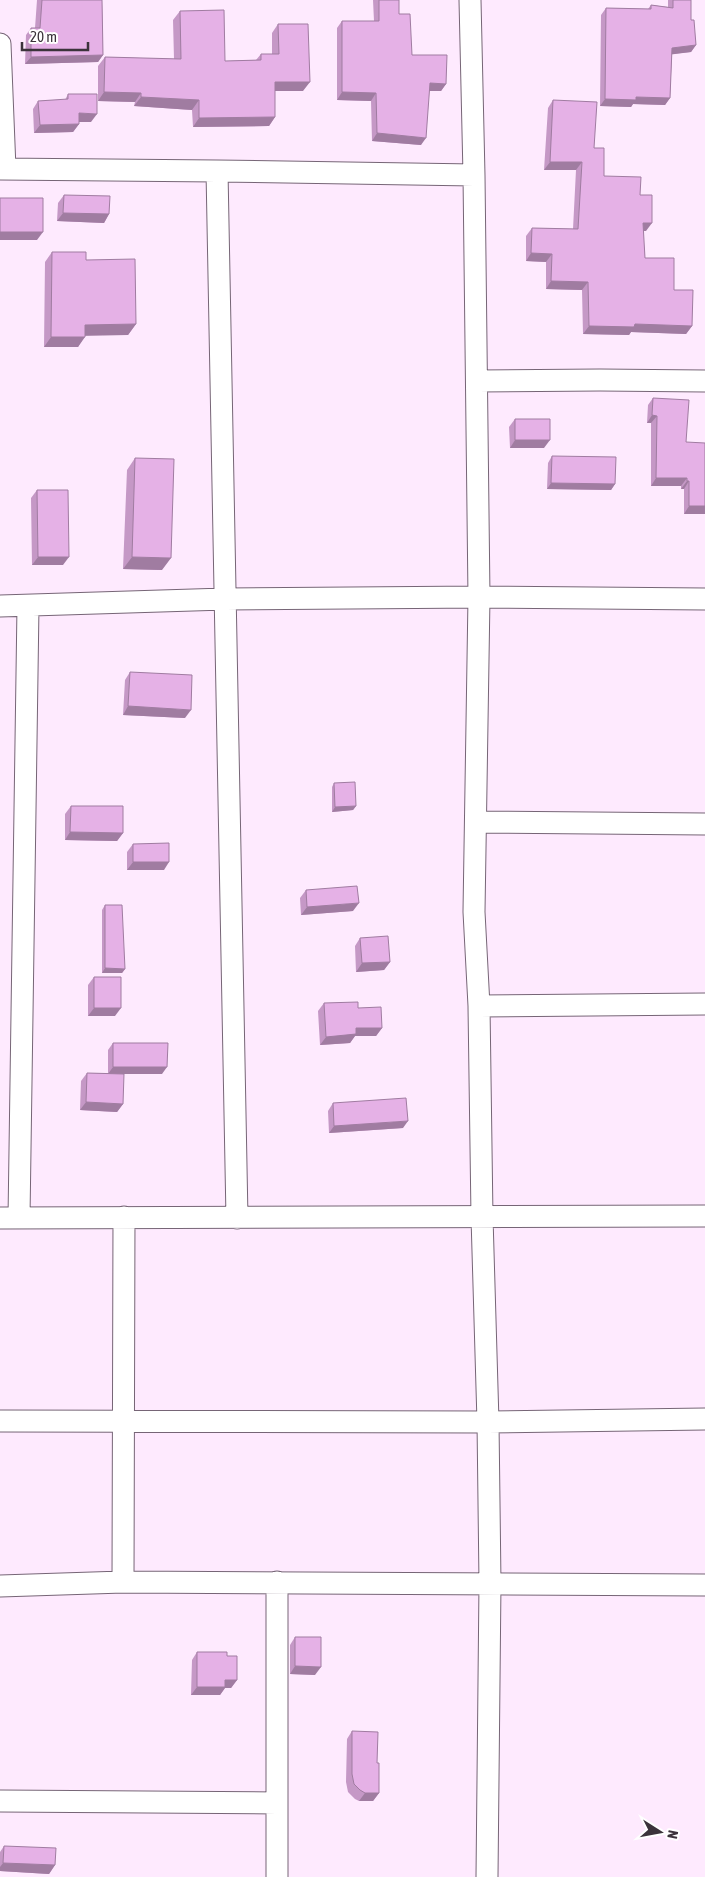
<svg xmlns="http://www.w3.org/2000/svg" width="705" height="1877" viewBox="0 0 705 1877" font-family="'Asap Condensed',sans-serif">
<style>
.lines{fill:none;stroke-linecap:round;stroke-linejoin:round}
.street-casing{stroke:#766576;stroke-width:23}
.street{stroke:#fff;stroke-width:21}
.wall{fill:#c598c6}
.shaded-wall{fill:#a07ca1}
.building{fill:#e5b1e6;stroke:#a07ca1}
</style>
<rect width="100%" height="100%" fill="#feeafe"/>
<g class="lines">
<!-- street casing -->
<g class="street-casing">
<path id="street" d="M470,0l4,175 5,422 -5,315 5,94 3,211 6,205 2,161 -3,294
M0,44l5,125
M0,169l217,2 257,4
M217,171l20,1047
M477,381l123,-1 105,1
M0,606l225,-7 254,-2 226,2
M476,822l229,2
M479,1006l226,-2
M0,1218l705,-2
M19,1218l9,-612
M0,1421l488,1 217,-3
M123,1582l1,-365
M0,1586l123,-4 582,3
M0,1801l277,2
M277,1877v-295"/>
</g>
<!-- street -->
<use href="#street" class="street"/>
</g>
<!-- wall -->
<path class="wall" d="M37,0h65l1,55 -5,7 -73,2 1,-29 5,-7h4z
M373,0h26v14l13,41 34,29 -5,7h-12l-8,54 -49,-4 -1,-40 -34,-1v-72l5,-7h32z
M668,0h23v20l5,25 -5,7 -19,2 -2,44 -5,7 -32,-1 -2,3 -31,-1 1,-91 5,-7 42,1 3,-4 17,2z
M180,11l45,50 31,-1 5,-6h11v-21l6,-9 25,67h-28v26l-6,9 -76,1 -1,-17 -58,-4 1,-4 -37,-1v-35l7,-9 69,2 -1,-39z
M68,94l23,28h-12v2l-6,8 -39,1 -1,-24 5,-8 27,-1z
M553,100l41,48 10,28 36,19 6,36h-3l2,27 29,32 18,36 -6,8 -55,-2 -2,3 -46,-1 -1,-44 -36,-1v-27l-20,-1v-25l6,-8 41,1 3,-59h-32l4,-62z
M64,195l45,19 -5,9 -47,-2 1,-18z
M52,252l34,8 50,64 -8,11h-43l-7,12h-34l1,-85z
M653,398l33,44 19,72h-21v-25h-3v-3h-30v-63h-4l1,-18z
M515,419l29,29h-34l-1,-21z
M552,456l63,28 -4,6 -64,-1 1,-26z
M135,458l27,112 -39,-1 4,-99z
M37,490l26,75h-31l-1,-67z
M130,672l55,46 -62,-3 2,-35z
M334,783l22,23 -3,4 -21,2v-25z
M71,806l52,27 -6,8 -52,-1v-26z
M133,844l31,26h-37v-18z
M306,890l47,21 -52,4 -1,-17z
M105,905l20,64 -3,4h-20v-63z
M360,938l30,24 -6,8 -28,2 -1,-26z
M94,977l21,39h-27v-31z
M324,1003l34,5 24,20 -6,8h-21l-5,7 -30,2 -2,-34z
M113,1043l49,31h-49l10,30 -6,8 -37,-2 1,-29 6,-8h21v-23z
M333,1103l70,25 -74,5 -1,-22z
M295,1637l20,38 -25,-1v-29z
M197,1652l30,4 10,24 -6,8h-6l-5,7h-29l1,-35z
M352,1731l25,32 2,30 -6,8h-14l-4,-2 -7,-7 -2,-10 1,-43z
M4,1846l51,19 -6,9 -49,-3v-19z"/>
<!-- shaded-wall -->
<path class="shaded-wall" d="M696,45l-5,7 -24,3 5,-7z
M103,55l-5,7 -73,2 6,-7z
M275,82h35l-7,9h-34z
M430,83l16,1 -5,7h-17z
M104,92l37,1 -6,9 -37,-1z
M342,92l34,1 -5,8 -34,-1z
M141,97l58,3 -7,10 -58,-4z
M636,97l34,1 -5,7 -32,-1 -2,3 -31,-1 5,-7z
M79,113l18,1 -6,8h-18z
M275,117l-6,9 -76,1 6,-9z
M79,124l-6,8 -39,1 6,-8z
M377,133l49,5 -5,7 -49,-4z
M550,162h32l-6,8h-32z
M63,213l46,1 -5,9 -47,-2z
M643,223h9l-6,8h-8z
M0,232h43l-6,8h-37z
M531,253l21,1 -6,8 -20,-1z
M551,281l37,1 -6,8 -36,-1z
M136,324l-8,11 -50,1 7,-11z
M635,324l57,2 -6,8 -55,-2 -2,3 -46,-1 6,-8z
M51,337h34l-7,10h-34z
M652,415l5,1 -6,7h-4z
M515,440h35l-6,8h-34z
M656,478h31l-6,8h-30z
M687,481h2l-5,8h-3z
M551,483l64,1 -4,6 -64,-1z
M689,506h16v8h-21z
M38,557h31l-6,8h-31z
M132,557l39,1 -9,12 -39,-1z
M128,706l63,4 -6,8 -62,-3z
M356,806l-3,4 -21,2 3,-5z
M70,832l53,1 -6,8 -52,-1z
M133,862h36l-5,8h-37z
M359,903l-6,8 -52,4 6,-8z
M390,962l-6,8 -28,2 6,-9z
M105,968l20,1 -3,4h-20z
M94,1008h27l-6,8h-27z
M356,1028h26l-6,8h-21l-5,7 -30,2 6,-8z
M113,1067h54l-5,7h-54z
M86,1102l37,2 -6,8 -37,-2z
M408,1121l-5,7 -74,5 5,-7z
M295,1666l26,1 -6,8 -25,-1z
M225,1680h12l-6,8h-6l-5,7h-29l6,-8z
M365,1793h14l-6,8h-14z
M3,1863l52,2 -6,9 -49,-3v-4z"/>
<!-- building -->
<path class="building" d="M42,0h60l1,55 -72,2v-29h9z
M379,0h20v14h11l2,41h35l-1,29 -16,-1 -4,55 -49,-5 -1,-40 -34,-1v-71h37z
M673,0h18v20h3l2,25 -24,3 -2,50 -34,-1v3l-31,-1 1,-91 45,1v-4l22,3z
M224,10l1,51 36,-1v-6h18l-1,-30h30l2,58h-35v35l-76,1v-18l-58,-3v-4l-37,-1 1,-35 76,2 -1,-48z
M68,94h29v20l-18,-1v11l-39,1 -2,-24 30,-2z
M553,100l44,2 -3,46h10v28l37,1 -1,18h12v28h-9l2,35h29v32h19l-1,36 -57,-2 -1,3 -45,-1 -1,-44 -37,-1 1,-27 -21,-1 1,-25 46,1 4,-67h-32z
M64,195l46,1 -1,18 -46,-1z
M0,198h43v34h-43z
M52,252h34v8l49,-1 1,65 -51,1v12h-34z
M653,398l36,2 -3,42 19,1v63h-16v-25h-2v-3h-31l1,-62 -5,-1z
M515,419h35v21h-35z
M552,456l64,1 -1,27 -64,-1z
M135,458l39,1 -3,99 -39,-1z
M37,490h31l1,67h-31z
M130,672l62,3 -1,35 -63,-4z
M355,782l1,24 -21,1 -1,-24z
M71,806h52v27l-53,-1z
M169,843v19h-36v-18z
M357,886l2,17 -52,4 -1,-17z
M105,905h17l3,64 -20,-1z
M388,936l2,26 -28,1 -2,-25z
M94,977h27v31h-27z
M358,1002v6l23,-1 1,21h-26v6l-30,3 -2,-34z
M113,1043h55l-1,24h-54z
M87,1073l37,1 -1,30 -37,-2z
M406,1098l2,23 -74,5 -1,-23z
M295,1637h26v30l-26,-1z
M197,1652h30v4h10v24h-12v7h-28z
M352,1731l26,1 -1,31h2v30h-14l-5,-3 -6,-6 -2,-10z
M4,1846l52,2 -1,17 -52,-2z"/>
<!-- north arrow -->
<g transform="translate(660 1832) rotate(101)" stroke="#ffffff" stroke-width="4" paint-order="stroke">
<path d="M0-4L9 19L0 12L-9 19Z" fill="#3b333b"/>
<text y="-8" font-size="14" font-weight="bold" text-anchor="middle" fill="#3b333b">N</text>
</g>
<!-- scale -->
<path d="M22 42v8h66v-8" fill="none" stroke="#3b333b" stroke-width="2.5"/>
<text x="30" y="42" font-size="15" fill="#3b333b" stroke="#ffffff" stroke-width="4" paint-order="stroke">20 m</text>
</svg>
